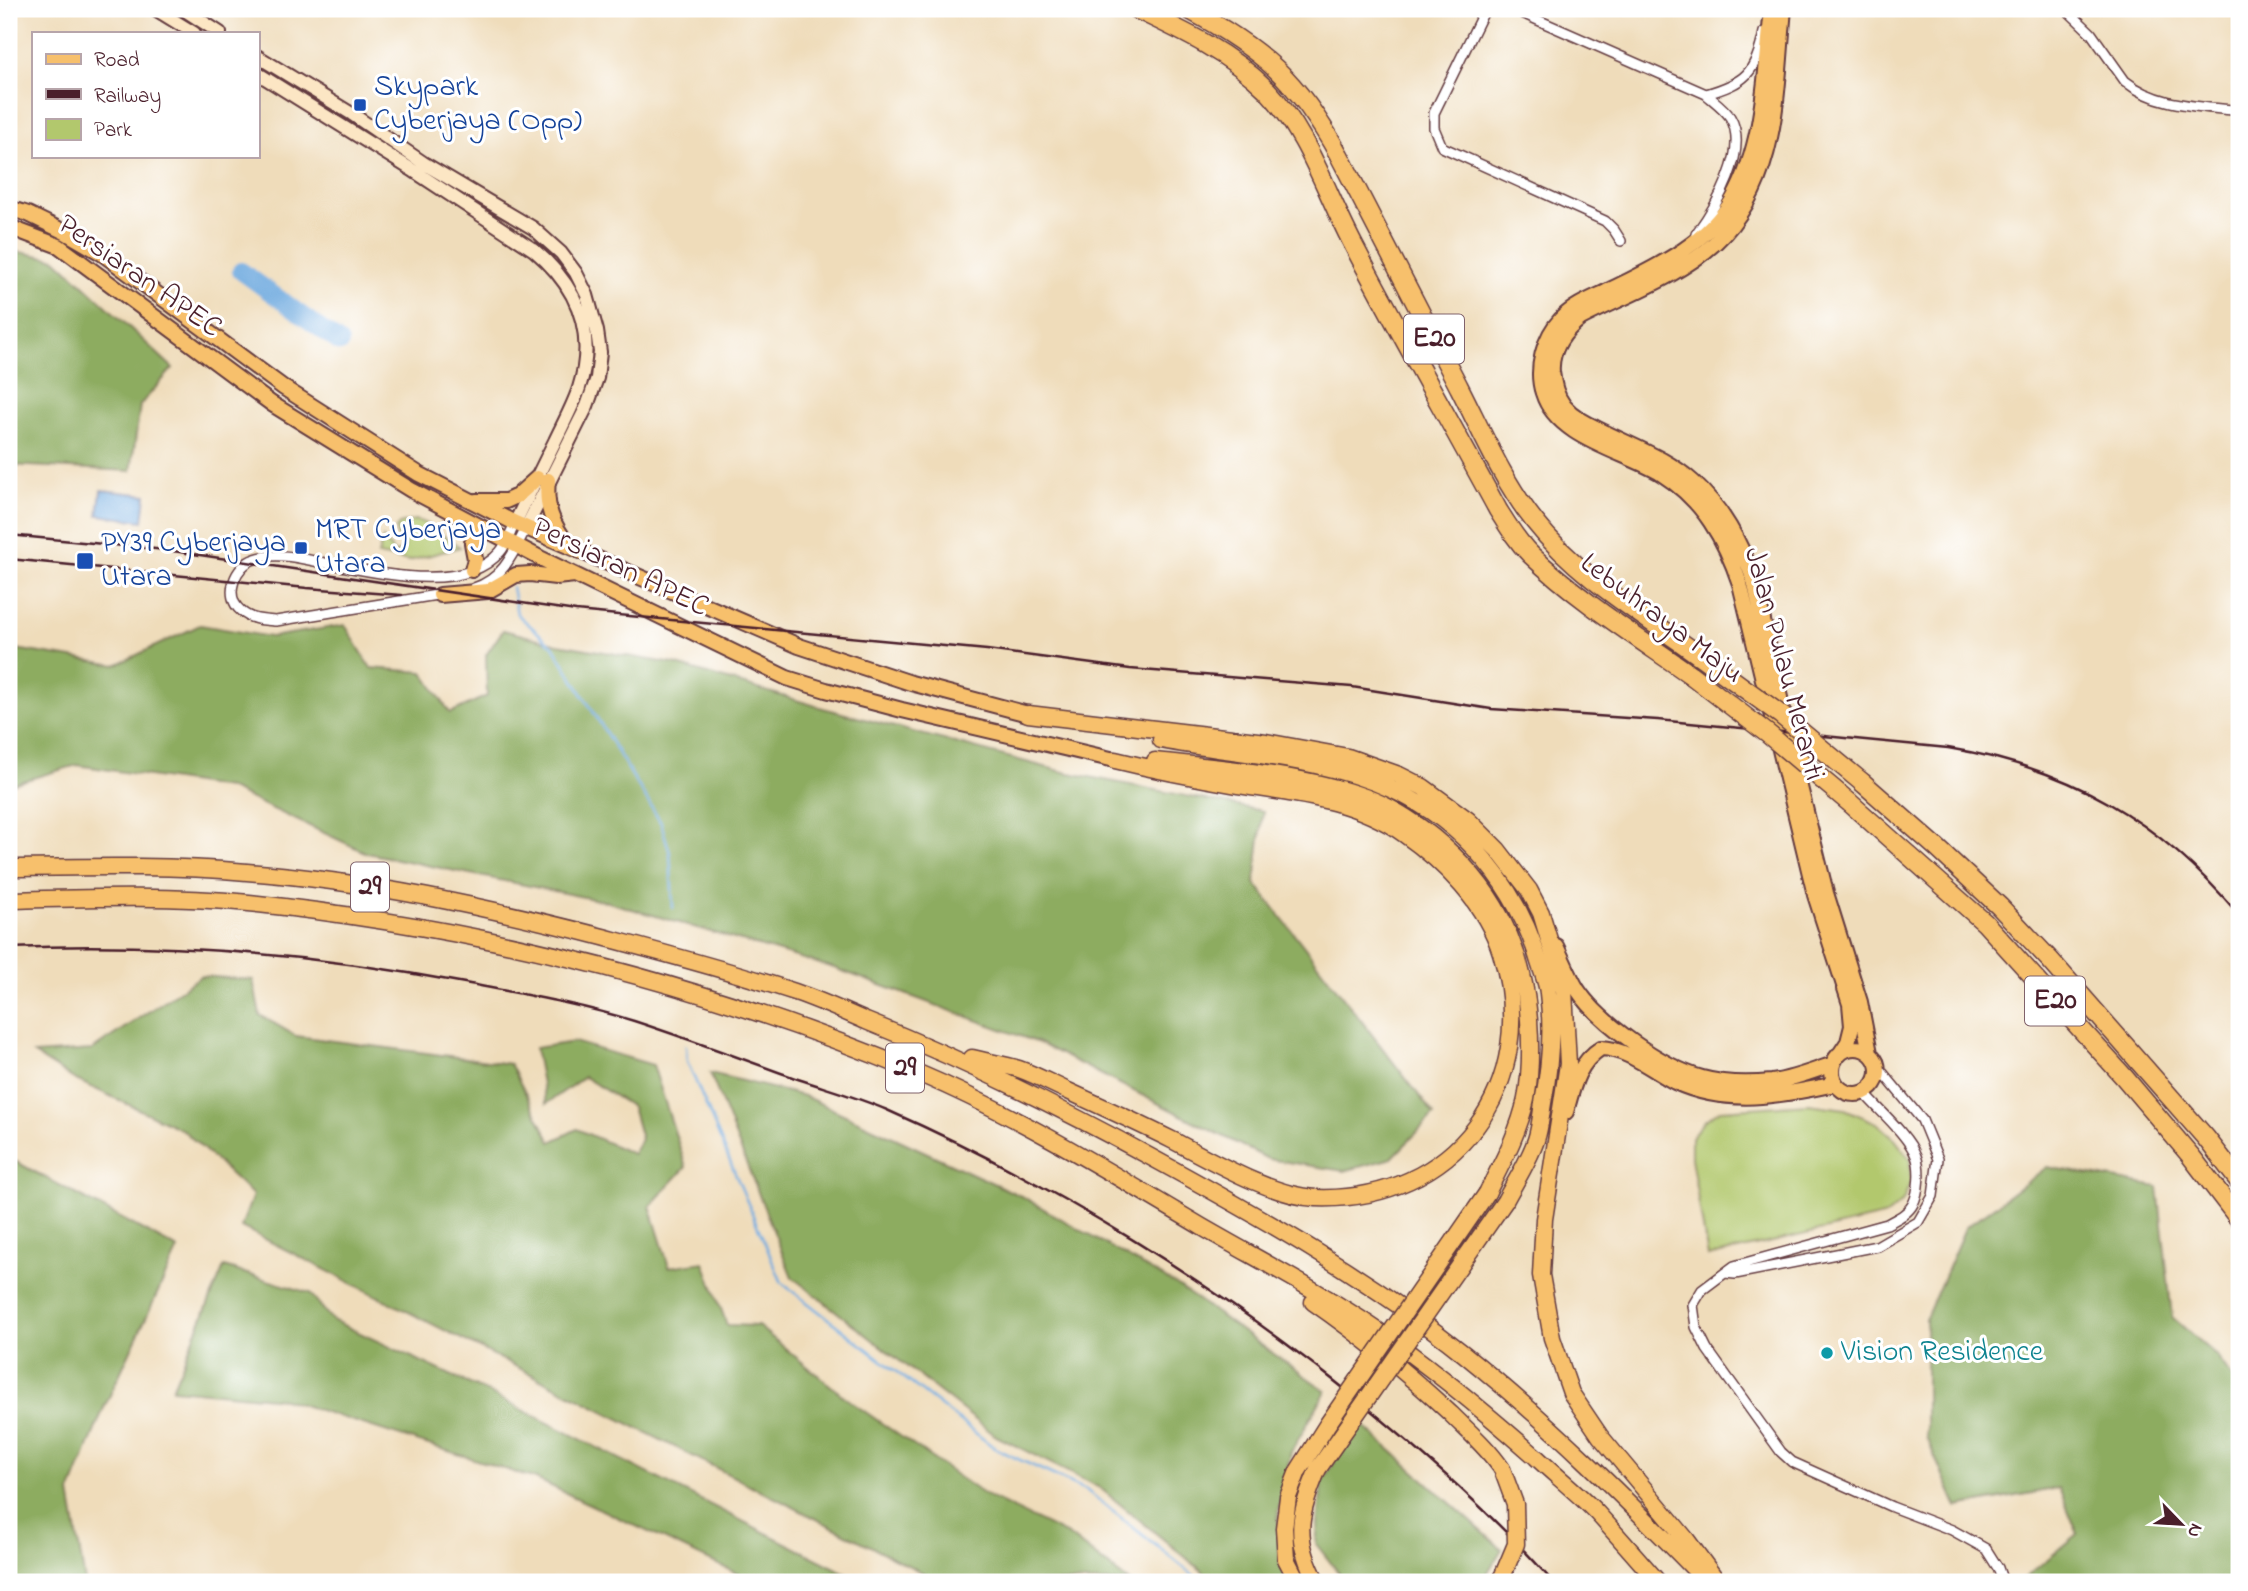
<svg xmlns="http://www.w3.org/2000/svg" width="2248" height="1591" viewBox="0 0 2248 1591" font-family="'Indie Flower',sans-serif">
<style>
.green{fill:#b2c86d;stroke:#7e744c;stroke-width:2}
.forest{fill:#8dac60;stroke:#6c6646;stroke-width:2}
.water{fill:#6faadf;stroke:#5c6485;stroke-width:2}
.lines{fill:none;stroke-linecap:round;stroke-linejoin:round}
.stream{stroke:#6faadf;stroke-width:2.5}
.river{stroke:#6faadf;stroke-width:18}
.minor-casing{stroke:#633b40;stroke-width:12}
.secondary-casing{stroke:#633b40;stroke-width:16}
.primary-casing{stroke:#633b40;stroke-width:18}
.trunk-casing{stroke:#633b40;stroke-width:19}
.motorway-casing{stroke:#633b40;stroke-width:21}
.minor{stroke:#fff;stroke-width:9}
.secondary{stroke:#fce6c4;stroke-width:12}
.primary{stroke:#f7c06c;stroke-width:14}
.trunk{stroke:#f7c06c;stroke-width:16}
.motorway{stroke:#f7c06c;stroke-width:18}
.rail{stroke:#4a1f2b;stroke-width:2.5}
.trunk-bridge-casing{stroke:#633b40;stroke-width:19;stroke-linecap:butt}
.motorway-bridge-casing{stroke:#633b40;stroke-width:21;stroke-linecap:butt}
.trunk-bridge{stroke:#f7c06c;stroke-width:16}
.motorway-bridge{stroke:#f7c06c;stroke-width:18}
.transit-dot{fill:#1a4fb4;stroke:#fff;stroke-width:2.5}
.culture-dot{fill:#0f9aa8;stroke:#fff;stroke-width:2.5}
.labels{text-anchor:middle;dominant-baseline:central;stroke-width:6;stroke-linejoin:round;paint-order:stroke}
.shield{fill:#fff;stroke:#80626b;stroke-width:2}
.shield-label{font-size:28px;font-weight:bold;fill:#4a1f2b}
.transit-label{font-size:30px;fill:#164399;stroke:#fff;text-anchor:start}
.street-label{font-size:30px;fill:#4a1f2b;stroke:#fff}
.culture-label{font-size:30px;fill:#0d838f;stroke:#fff;text-anchor:start}
</style>
<rect width="100%" height="100%" fill="#fff"/>
<filter id="ink" filterUnits="userSpaceOnUse"><feTurbulence type="fractalNoise" baseFrequency=".0143" numOctaves="2"/><feDisplacementMap in="SourceGraphic" scale="14" xChannelSelector="R" yChannelSelector="G"/><feConvolveMatrix kernelMatrix="1 2 1 2 8 2 1 2 1" color-interpolation-filters="sRGB"/></filter>
<filter id="wash" filterUnits="userSpaceOnUse"><feTurbulence type="fractalNoise" baseFrequency=".00686" numOctaves="4" result="noise"/><feDisplacementMap in="SourceGraphic" scale="28" xChannelSelector="R" yChannelSelector="G"/><feGaussianBlur stdDeviation="1.57" result="paint"/><feColorMatrix in="noise" values="0 0 0 0 0 0 0 0 0 0 0 0 0 0 0 0 0 1.4 0 .05"/><feComposite in="paint" operator="in"/></filter>
<g filter="url(#wash)">
<rect width="100%" height="100%" fill="#efdcba"/>
<!-- green -->
<path class="green" d="M414,520l9,2 37,25 -51,14 -31,-6 5,-17 12,16 10,-8 -8,-10 -1,-7 3,-5z
M1809,1104l36,5 32,14 16,14 17,22 1,22 -8,20 -16,14 -179,42 -17,-99v-21l13,-16 16,-11z"/>
<!-- forest -->
<path class="forest" d="M9,250l47,9 117,109 -33,37 -9,66 -122,-6z
M200,625l71,12 74,-12 26,43 52,4 27,41 37,-17 -1,-41 17,-25 55,14 116,20 149,44 241,64 199,39 -8,72 179,232 -42,43 -48,13 -76,-12 -229,-116 -205,-75 -226,-66 -241,-49 -139,-65 -151,-23 -68,20v-137l107,17z
M201,976l52,4 7,35 36,21 214,28 41,78 26,-13 56,25 8,-15 -9,-32 -48,-30 -38,27 -11,-56 39,-6 79,23 33,102 -36,39 19,61 35,-5 23,63 31,1 89,73 136,95 85,41 61,47h-188l-700,-355 12,-32 -70,-65 -109,-51 -40,-25 58,-4z
M710,1073l94,23 219,101 155,89 148,105 -35,61 -13,60 2,56 10,14h-74l-116,-94 -104,-52 -204,-159z
M9,1158l169,91 -75,161 -33,83 15,89h-76z
M2047,1167l111,20 14,130 45,40 22,29v196h-219l58,-48 -19,-46 -102,19 -31,-70v-119l39,-90z
M224,1267l86,26 22,27 157,73 374,189h-108l-219,-103 -252,-80 -112,-10z
M1359,1422l143,127 -20,33h-136l-30,-38 6,-62z"/>
<!-- water -->
<path class="water" d="M101,490l45,5 -3,26 -45,-6z"/>
<g class="lines">
<!-- stream -->
<path class="stream" d="M512,587l5,27 36,32 108,177 9,30 3,55
M686,1046l1,15 95,222 214,166 90,41 116,92"/>
<!-- river -->
<path class="river" d="M241,271l99,72"/>
</g>
</g>
<g filter="url(#ink)">
<g class="lines">
<!-- minor casing -->
<g class="minor-casing">
<path id="minor" d="M1485,9l-51,104v15l8,19 163,74 9,9 7,11
M1513,9l193,85c8,7 18,14 24,23 20,33 -14,90 -34,117
M2066,9l25,24 34,48c32,26 76,25 114,30
M1706,94c39,-11 50,-21 58,-62
M474,588c29,-9 39,-34 52,-60
M443,594l-167,27c-13,-1 -25,-1 -35,-10 -18,-15 -6,-46 14,-52 20,-7 44,-1 64,3 50,8 142,35 181,-10 7,-8 10,-19 15,-29
M1864,1093c14,16 45,43 52,63 5,13 3,36 -3,48 -5,10 -17,15 -26,20l-153,42 -32,24 -9,15 3,22 11,22 74,103 11,10 100,45 60,23 34,19 12,19 5,14
M1725,1273l10,1 142,-28 41,-24 15,-26 5,-37 -16,-39 -44,-53"/>
</g>
<!-- secondary casing -->
<g class="secondary-casing">
<path id="secondary" d="M155,9l39,24
M183,9l37,24
M257,56l95,58 73,50 108,64 28,25 15,20 11,22 10,36 3,21 -3,26 -10,28 -61,122
M257,73l157,98 120,79c43,36 63,81 45,138 -6,18 -16,36 -24,53 -14,28 -27,55 -40,82"/>
</g>
<!-- primary casing -->
<g class="primary-casing">
<path id="primary" d="M1772,9c-7,62 -7,134 -39,190 -27,47 -81,70 -127,93 -15,7 -33,14 -45,27 -17,18 -26,50 -18,74 14,46 82,58 119,81 41,26 63,65 78,110l75,311 35,109 2,22 -4,16 -8,12
M1784,9c-8,81 -4,173 -69,234 -37,34 -89,52 -134,75 -16,12 -31,32 -29,54 2,13 4,24 12,34 11,13 26,19 40,26 30,15 64,27 89,50 30,27 47,60 61,98l44,199 28,114 34,109 10,51
M9,208l19,6 37,18 38,22 181,134 135,86 96,49 284,123 112,37 117,31
M9,227l50,19 213,158 139,86 129,68 146,71 101,49 39,12 76,20 213,50
M548,480c-3,27 4,44 21,66
M476,501h30l11,-5 20,-18
M472,570l3,-11 -3,-16 13,-13
M440,595l48,-4 28,-16 14,-1 26,3 19,-2
M1556,946c7,14 13,30 21,43 23,35 86,78 125,89 21,6 49,6 70,4 21,-3 41,-11 61,-18
M1832 1071a23 23 0 1 1 46 0a23 23 0 1 1-46 0Z
M1566,1112c7,-26 12,-49 35,-64 27,1 51,22 74,34 52,24 106,14 160,2"/>
</g>
<!-- trunk casing -->
<g class="trunk-casing">
<path id="trunk" d="M1028,714l238,28 82,15 51,18 24,12 45,33 30,30 31,40 12,23 23,77 4,74 -24,155 -3,56 11,63 19,55 29,43 86,103 31,42
M1161,740c78,15 159,16 232,50 71,32 125,98 146,172 3,10 8,20 9,31 5,37 2,74 -5,110 -2,12 -3,25 -7,37 -7,21 -21,42 -31,61
M1155,761c65,7 150,14 210,36 25,9 48,24 68,40 60,49 90,107 96,183 2,28 2,52 -3,79 -7,33 -24,64 -39,94
M9,868c79,-1 159,-3 238,4 120,9 239,35 356,65 64,17 129,34 192,55 24,8 48,19 71,29 100,40 197,88 292,140 106,58 212,118 306,193 87,70 165,148 243,228
M9,900c79,-2 160,-5 240,3 229,24 456,81 669,170 97,41 193,100 284,154 59,34 119,65 175,103 56,38 108,82 159,127 20,19 42,36 61,56 21,23 41,46 61,69
M972,1058c15,4 32,6 47,11 17,6 33,15 49,22 35,16 70,32 104,49 39,20 99,56 144,58 139,5 226,-113 185,-245 -15,-49 -57,-91 -97,-119 -49,-35 -109,-40 -166,-49 -41,-7 -82,-15 -123,-25
M1313,1302c49,34 94,71 138,112 18,18 37,34 51,55"/>
</g>
<!-- motorway casing -->
<g class="motorway-casing">
<path id="motorway" d="M1136,9c47,22 94,44 131,81 42,44 60,106 88,158 46,88 96,175 143,262 10,16 19,31 32,44 48,46 107,83 161,121
M1188,9c74,40 110,71 151,146 40,78 80,155 120,232 23,45 44,95 76,135 43,55 109,93 165,134
M1863,783l73,64 64,60 50,53 156,178 33,43
M1850,803l135,120 139,154 66,78 49,64"/>
</g>
<!-- minor -->
<use href="#minor" class="minor"/>
<!-- secondary -->
<use href="#secondary" class="secondary"/>
<!-- primary -->
<use href="#primary" class="primary"/>
<!-- trunk -->
<use href="#trunk" class="trunk"/>
<!-- motorway -->
<use href="#motorway" class="motorway"/>
<!-- rail -->
<path class="rail" d="M9,535l157,15 410,61 411,39 143,19 222,18 139,22 167,11 290,28c122,20 212,73 291,167
M9,559l298,29 95,7
M9,948c153,-7 305,6 456,35 56,11 114,21 169,38 49,16 98,34 147,52 35,13 72,22 106,37 167,74 329,174 470,289 69,57 137,116 196,183"/>
<!-- trunk-bridge casing -->
<g class="trunk-bridge-casing">
<path id="trunk-bridge" d="M1298,1582l-12,-23 -2,-31 4,-31 10,-26 29,-46 160,-232
M1317,1582c-24,-44 -18,-68 1,-113l187,-268
M1500,1582l16,-38 -1,-40 -13,-35"/>
</g>
<!-- motorway-bridge casing -->
<g class="motorway-bridge-casing">
<path id="motorway-bridge" d="M1700,656l81,59 82,68
M1691,675l77,59 82,69"/>
</g>
<!-- trunk-bridge -->
<use href="#trunk-bridge" class="trunk-bridge"/>
<!-- motorway-bridge -->
<use href="#motorway-bridge" class="motorway-bridge"/>
</g>
</g>
<!-- markers -->
<g class="transit-dot">
<rect x="353" y="98" width="14" height="14" rx="3.5"/>
<rect x="294" y="541" width="14" height="14" rx="3.5"/>
<rect x="76" y="552" width="18" height="18" rx="3.5"/>
</g>
<circle class="culture-dot" cx="1827" cy="1353" r="7"/>
<g class="labels">
<!-- shield labels -->
<g class="shield">
<rect x="1404" y="314.5" width="60" height="49" rx="5"/>
<rect x="351" y="862.5" width="38" height="49" rx="5"/>
<rect x="2025" y="976.5" width="60" height="49" rx="5"/>
<rect x="886" y="1043.5" width="38" height="49" rx="5"/>
</g>
<g class="shield-label">
<text x="1434" y="339">E20</text>
<text x="370" y="887">29</text>
<text x="2055" y="1001">E20</text>
<text x="905" y="1068">29</text>
</g>
<!-- transit labels -->
<g class="transit-label">
<text x="374" y="88">Skypark<tspan x="374" dy="34">Cyberjaya (Opp)</tspan></text>
<text x="315" y="531">MRT Cyberjaya<tspan x="315" dy="34">Utara</tspan></text>
<text x="101" y="544">PY39 Cyberjaya<tspan x="101" dy="34">Utara</tspan></text>
</g>
<!-- street labels -->
<g class="street-label">
<text transform="translate(139 277) rotate(35)">Persiaran APEC</text>
<text transform="translate(620 568) rotate(26)">Persiaran APEC</text>
<text transform="translate(1661 619) rotate(37)">Lebuhraya Maju</text>
<text transform="translate(1783 664) rotate(75)">Jalan Pulau Meranti</text>
</g>
<!-- culture labels -->
<g class="culture-label">
<text x="1841" y="1353">Vision Residence</text>
</g>
</g>
<!-- margin -->
<rect width="2248" height="1591" fill="none" stroke="#fff" stroke-width="35"/>
<!-- legend -->
<rect x="32" y="32" width="228" height="126" fill="#ffffff" stroke="#b7a5aa" stroke-width="2"/>
<rect x="46" y="54" width="35" height="10" fill="#f7c06c" stroke="#b7a5aa" stroke-width="2"/>
<text x="94" y="66" font-size="21" fill="#4a1f2b">Road</text>
<rect x="46" y="89" width="35" height="10" fill="#4a1f2b" stroke="#b7a5aa" stroke-width="2"/>
<text x="94" y="102" font-size="21" fill="#4a1f2b">Railway</text>
<rect x="46" y="119" width="35" height="21" fill="#b2c86d" stroke="#b7a5aa" stroke-width="2"/>
<text x="94" y="136" font-size="21" fill="#4a1f2b">Park</text>
<!-- north arrow -->
<g transform="translate(2181 1524) rotate(115)" stroke="#ffffff" stroke-width="5" paint-order="stroke">
<path d="M0-5L12 26L0 18L-12 26Z" fill="#4a1f2b"/>
<text y="-10" font-size="19" font-weight="bold" text-anchor="middle" fill="#4a1f2b">N</text>
</g>
</svg>
